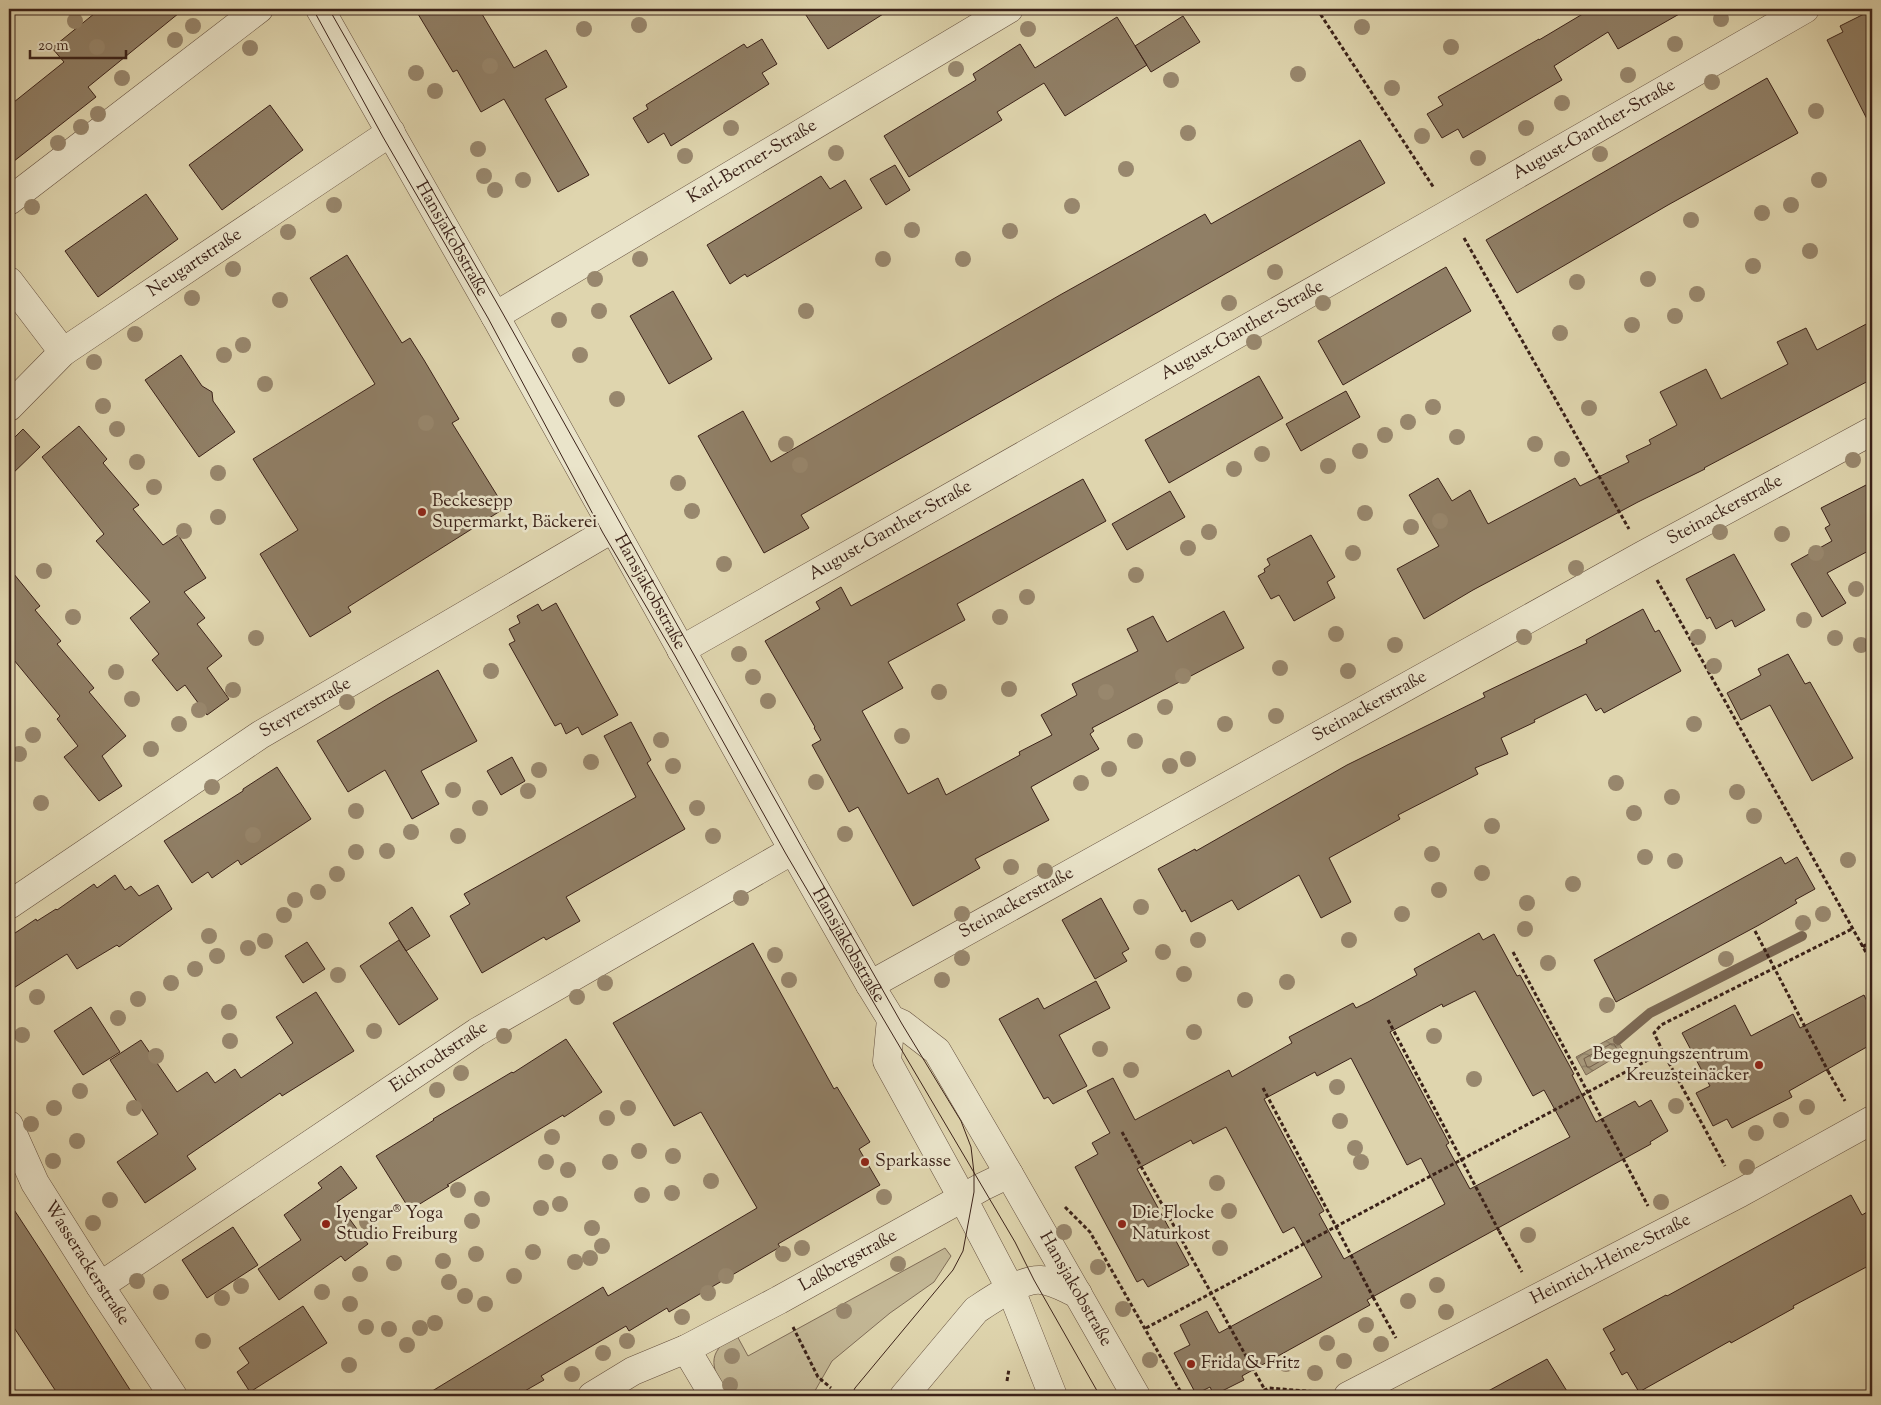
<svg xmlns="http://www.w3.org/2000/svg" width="1881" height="1405" viewBox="0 0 1881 1405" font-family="'Sorts Mill Goudy',serif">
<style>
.green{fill:#c3b795;stroke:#7f6c57}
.water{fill:url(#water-waves);stroke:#7c6954}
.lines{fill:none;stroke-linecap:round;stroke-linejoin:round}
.shore{stroke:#715d4a;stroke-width:1}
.stream{stroke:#7c6954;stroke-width:10}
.building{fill:#907f66;stroke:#3b2219;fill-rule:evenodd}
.minor-casing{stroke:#644f3e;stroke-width:29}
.path{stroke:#3b2219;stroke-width:3;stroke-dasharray:4 2.5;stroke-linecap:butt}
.minor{stroke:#eae4ca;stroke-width:28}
.tram{stroke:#3b2219;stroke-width:1}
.path-bridge{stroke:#3b2219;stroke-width:3;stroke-dasharray:4 2.5;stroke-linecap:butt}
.tree{fill:#98876d}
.poi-dot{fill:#8f2418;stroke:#eae4ca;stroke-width:2}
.labels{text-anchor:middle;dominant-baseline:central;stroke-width:5;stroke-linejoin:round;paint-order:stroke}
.street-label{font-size:18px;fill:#3b2219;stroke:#eae4ca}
.poi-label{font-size:18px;fill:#3b2219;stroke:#eae4ca;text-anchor:start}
</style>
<defs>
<pattern id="water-waves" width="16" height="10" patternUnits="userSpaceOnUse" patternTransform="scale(1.25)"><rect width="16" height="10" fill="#a7987b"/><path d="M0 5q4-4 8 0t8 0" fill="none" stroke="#897c64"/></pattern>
</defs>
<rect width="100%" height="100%" fill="#dfd5ae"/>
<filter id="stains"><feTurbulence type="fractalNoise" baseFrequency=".004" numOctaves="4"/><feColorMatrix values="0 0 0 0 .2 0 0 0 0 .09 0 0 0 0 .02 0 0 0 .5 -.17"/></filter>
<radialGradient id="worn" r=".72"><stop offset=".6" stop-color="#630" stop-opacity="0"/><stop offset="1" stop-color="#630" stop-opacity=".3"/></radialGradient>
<!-- green -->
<path class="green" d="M945,1248l6,8 -17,26 -44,31 -58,48 -20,35h-85c-14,-27 -24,-42 9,-62l12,22z"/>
<!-- water -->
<path class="water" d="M1615,1036l9,16 -38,23 -10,-18z"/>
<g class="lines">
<!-- shore -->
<path class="shore" d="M1611,1044h3l3,5 -1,3 -26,15h-3l-3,-8z"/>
<!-- stream -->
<path class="stream" d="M1618,1040l32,-27 152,-77"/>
</g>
<!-- building -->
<path class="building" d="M100,9h84l-96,78 8,10 -87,68v-59l55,-44 -12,-14z
M415,9h64l35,59 32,-18 21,37 -22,12 44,76 -31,17 -54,-93 -23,13 -24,-42 -4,2z
M802,9h89l-63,40z
M1591,9h97l-70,40 -10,-17 -54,34 8,14 -99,58 -5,-9 -16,9 -15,-24 16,-9 -5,-8 101,-58v1z
M1872,10v119l-45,-89 16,-8 -3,-6z
M1183,16l17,26 -49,30 -16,-26z
M1117,17l30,48 -82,51 -21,-33 -47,29 5,8 -93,57 -25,-41 92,-56 -3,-6 47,-30 15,24z
M762,39l15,25 -15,9 7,11 -98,62 -7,-13 -16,10 -15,-25 15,-9 -2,-4 98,-61 3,4z
M1767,78l31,55 -130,72 -151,88 -31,-53z
M270,105l33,45 -81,60 -33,-45z
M1360,140l25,43 -584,332 8,13 -45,25 -66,-117 45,-25 28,51 289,-167 145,-81 6,10z
M895,165l15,25 -24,15 -16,-26z
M821,176l9,13 15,-9 17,28 -115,69 -2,-3 -15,10 -23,-39z
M146,194l32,45 -80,58 -33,-46z
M347,255l55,88 8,-5 14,22 35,59 -7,4 53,85 -157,99 3,5 -41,25 -50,-83 38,-24 -45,-71 122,-75 -65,-106z
M1446,267l25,44 -128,74 -25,-44z
M673,291l39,68 -43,25 -39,-68z
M1872,321v58l-168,89 1,1 -67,33 -165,88 -49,29 -27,-50 42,-23 -30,-51 29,-17 14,23 18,-11 18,34 87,-46 5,8 49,-24 -3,-6 25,-12 -2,-4 28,-15 -17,-33 46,-23 15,30 67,-35 -11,-22 29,-14 11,22z
M181,355l21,31 10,6 1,9 22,31 -36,25 -54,-77z
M1259,376l24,42 -114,65 -24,-43z
M1346,391l14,26 -59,34 -15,-27z
M79,426l28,33 -4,4 36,42 -6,4 30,36 15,-10 28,43 -22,14 21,26 -8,6 25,32 -15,12 22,31 -22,16 -22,-30 -8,6 -25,-31 7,-6 -29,-36 20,-16 -54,-61 8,-7 -62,-77z
M23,429l17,18 -31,30v-34z
M1083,479l23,42 -149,83 8,16 -77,42 15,26 -41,23 46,83 30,-16 8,17 74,-40 -1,-3 33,-17 -11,-20 36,-20 -5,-11 66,-33 -11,-22 26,-13 14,26 57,-31 20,37 -152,80 2,3 -4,3 9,15 -68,38 18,33 -74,39 5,9 -67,38 -55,-99 -9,5 -37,-67 9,-5 -7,-12 1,-1 -50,-86 55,-32 -4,-7 25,-15 10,19z
M1872,482v67l-45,24 19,30 -24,14 -31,-53 41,-23 -7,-13 5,-3 -9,-17z
M1170,491l15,26 -58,33 -15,-26z
M1311,535l24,42 -8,5 8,16 -41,23 -15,-26 -8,4 -13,-23 7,-4 -1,-3 6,-4 -3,-6z
M1734,554l31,56 -30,17 -3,-7 -16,9 -6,-12 -3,2 -21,-40z
M9,568l31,38 -5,4 26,31 -4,3 37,44 -5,4 37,44 -24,20 20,30 -23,15 -35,-44 14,-11 -21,-27 3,-3 -51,-62z
M556,603l62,112 -36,20 -4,-8 -12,7 -5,-11 -6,3 -46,-82 6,-3 -6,-12 11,-6 -3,-7 21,-12 4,7z
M1643,609l12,23 4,-2 22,41 -77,42 -3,-5 -5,3 -10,-17 -52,26 1,2 -34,16 7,16 -33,14 3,6 -80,41 2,4 -71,39 22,44 -30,16 -22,-43 -61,35 -6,-10 -41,22 -6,-12 -3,2 -24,-43 37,-20 1,2 151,-86 138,-68 -2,-4 104,-50 -1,-3z
M1788,654l17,30 5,-2 43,76 -41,23 -42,-76 -29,15 -14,-27 34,-18 -3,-6z
M438,670l39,71 -56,30 18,33 -27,15 -27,-49 -37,22 -31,-51 70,-42z
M631,722l20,38 -4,3 38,66 -119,68 14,24 -34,19 -2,-3 -62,36 -32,-57 20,-12 -6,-10 172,-97 -32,-61z
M512,757l13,24 -24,14 -14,-24z
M277,767l34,52 -70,46 -3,-5 -26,18 -4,-6 -16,11 -28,-42 79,-50v-2z
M1781,857l4,7 12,-7 18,32 -20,11 2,3 -38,22 -143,77 -22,-42z
M115,875l10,15 6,-4 8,10 19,-11 14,24 -53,38 -2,-2 -40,24 -10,-15 -58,37v-54l27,-18 1,2 19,-12 1,1 37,-26 3,4z
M1101,898l28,51 -7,4 5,8 -32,18 -33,-59z
M412,907l18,29 -24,15 -17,-28z
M1479,933l4,7 11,-6 23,42 3,-1 54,99 -2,1 24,47 39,-21 4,6 12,-7 17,31 -18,11 1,2 -284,156 3,5 -128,71 2,4 -30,15 -4,-8 -14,7 -22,-41 16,-8 -10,-20 27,-14 12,22 103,-56 -28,-50 -11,6 -57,-106 -33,17 -2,-4 -54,29 52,96 -41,22 -5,-8 -6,3 -62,-115 23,-13 -6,-11 18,-10 -23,-42 26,-13 22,42 94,-50 3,7 60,-34 -3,-6 64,-34 3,5 12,-6 49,-27 -3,-6zM1475,991l58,105 11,-6 26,47 -100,52 -24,-44 3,-2 -59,-111 52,-28 1,3zM1351,1058l56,107 14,-7 24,46 -101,55 -25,-45 5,-3 -60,-112 51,-27 2,4z
M399,940l39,59 -39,26 -39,-59z
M307,942l18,27 -22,14 -18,-27z
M753,943l81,146 3,-2 33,55 -11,7 21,36 -102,59 2,3 -111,65 -2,-4 -38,23 -3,-5 -85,50 3,4 -28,16h-92l179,-109 5,9 149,-88 -56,-96 -27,14 -61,-103z
M1096,981l14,27 -51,27 28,51 -34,18 -5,-7 -4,2 -45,-80 39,-21 6,11z
M316,992l38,59 -72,45 -2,-3 -93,63 9,13 -51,34 -28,-41 41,-28 -48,-74 31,-20 36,52 30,-20 8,11 20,-14 6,9 52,-35 -17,-26z
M1864,995l8,17v32l-83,47 3,6 -60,31 -5,-9 -14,7 -17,-33 14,-7 -28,-53 53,-28 16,31 42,-22 7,14z
M91,1007l29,45 -37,23 -29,-44z
M566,1039l36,53 -38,25 -1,-2 -116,70 2,1 -39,24 -34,-54 58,-36 -1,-1 79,-47 1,1z
M341,1166l16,22 -20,14 31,42 -23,17 -4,-5 -62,44 -21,-31 43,-29 -17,-25 38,-27 -4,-5z
M1851,1195l11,20 10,-6v55l-79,42 1,2 -63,35 -1,-2 -91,51 -12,-20 -5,3 -12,-22 5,-3 -12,-21 63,-34 1,1z
M9,1202l36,55 89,139h-75l-50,-76z
M233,1227l25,38 -51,33 -25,-38z
M303,1306l24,37 -77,49 -13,-20 12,-9 -10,-15z
M1547,1359l23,37h-91z"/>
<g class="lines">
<!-- minor casing -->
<g class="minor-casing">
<g id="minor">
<path id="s1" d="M320,9l175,307 298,534 77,135 21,34 11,5 35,27 72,123 127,222"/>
<path d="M9,201l250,-192"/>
<path d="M9,281l54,71"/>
<path id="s2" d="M495,316l514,-307"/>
<path id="s3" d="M9,407l54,-55 328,-220"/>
<path id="s4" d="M681,650l769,-437 355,-204"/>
<path id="s5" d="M9,905l251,-170 352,-206"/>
<path id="s6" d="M870,985l773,-430 229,-124"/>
<path d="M891,1019l-4,42 83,151 41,78 42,106"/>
<path id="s7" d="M9,1125l26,58 65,103 73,110"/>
<path id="s8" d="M100,1286l377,-254 316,-182"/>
<path d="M686,1349l28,47"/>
<path id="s9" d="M592,1396l41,-25 53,-22 93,-49 203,-113 27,-13"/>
<path d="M904,1396l72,-86c15,-10 47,-32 65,-30 13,1 25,9 37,14"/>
<path id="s10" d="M1348,1396l392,-203 132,-73"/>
</g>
</g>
<!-- path -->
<path class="path" d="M1317,9l117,179
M1464,238l165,291
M1657,580l215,383
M1863,947l9,-7
M1663,1052l-9,-19 7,-8 191,-96
M1828,1071l17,30
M1626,1164l22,42
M1065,1207l25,25 93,164
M1499,1231l23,41
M1373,1297l23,41
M793,1327l25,50 13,11
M1146,1328l517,-276 62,114
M1252,1367l13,23
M1007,1381l2,-12
M1252,1396l17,-8 49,4"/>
<!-- minor -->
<use href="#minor" class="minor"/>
<!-- tram -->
<path class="tram" d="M313,9l70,128 105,181 115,215 71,121 112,200 229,388 19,38 66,116
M329,9l173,303 308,550 92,162 59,97 10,26 3,26v19l-11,59 -10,19 -98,118 -4,8"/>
<!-- path-bridge -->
<path class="path-bridge" d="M1755,931l73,140
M1513,952l113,212
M1388,1020l111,211
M1263,1088l110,209
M1122,1132l130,235"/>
</g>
<!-- trees -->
<g class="tree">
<circle cx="1721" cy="19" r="8"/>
<circle cx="75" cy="21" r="8"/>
<circle cx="639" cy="25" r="8"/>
<circle cx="193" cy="26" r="8"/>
<circle cx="1362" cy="27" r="8"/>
<circle cx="584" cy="29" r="8"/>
<circle cx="1028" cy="29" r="8"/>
<circle cx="175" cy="40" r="8"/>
<circle cx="1675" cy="44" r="8"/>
<circle cx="97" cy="47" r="8"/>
<circle cx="1451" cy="47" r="8"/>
<circle cx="250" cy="48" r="8"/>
<circle cx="490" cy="66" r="8"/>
<circle cx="956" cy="69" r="8"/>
<circle cx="416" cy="73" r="8"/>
<circle cx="1298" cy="74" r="8"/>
<circle cx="1628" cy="75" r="8"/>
<circle cx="122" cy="78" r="8"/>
<circle cx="1171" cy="80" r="8"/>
<circle cx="1712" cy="82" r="8"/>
<circle cx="1392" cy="88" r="8"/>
<circle cx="435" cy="91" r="8"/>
<circle cx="1562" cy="103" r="8"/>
<circle cx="1816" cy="111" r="8"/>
<circle cx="98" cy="114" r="8"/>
<circle cx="81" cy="127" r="8"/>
<circle cx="731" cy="128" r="8"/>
<circle cx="1526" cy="128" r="8"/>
<circle cx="1188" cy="133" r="8"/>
<circle cx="1422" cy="136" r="8"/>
<circle cx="58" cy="143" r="8"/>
<circle cx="478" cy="149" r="8"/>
<circle cx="836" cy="153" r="8"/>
<circle cx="1600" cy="154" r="8"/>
<circle cx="685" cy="156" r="8"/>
<circle cx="1478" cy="158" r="8"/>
<circle cx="1126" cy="169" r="8"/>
<circle cx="484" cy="176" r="8"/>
<circle cx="523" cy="180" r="8"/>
<circle cx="1819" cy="180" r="8"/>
<circle cx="495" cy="190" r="8"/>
<circle cx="334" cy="205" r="8"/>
<circle cx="1791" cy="205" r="8"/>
<circle cx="1072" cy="206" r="8"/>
<circle cx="32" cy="207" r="8"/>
<circle cx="1762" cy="213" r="8"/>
<circle cx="1691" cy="220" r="8"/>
<circle cx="912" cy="230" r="8"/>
<circle cx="1010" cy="231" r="8"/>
<circle cx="288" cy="232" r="8"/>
<circle cx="1810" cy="251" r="8"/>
<circle cx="640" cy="259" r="8"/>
<circle cx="883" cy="259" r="8"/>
<circle cx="963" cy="259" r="8"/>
<circle cx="1753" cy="266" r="8"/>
<circle cx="233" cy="269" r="8"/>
<circle cx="1275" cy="272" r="8"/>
<circle cx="595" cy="279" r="8"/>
<circle cx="1648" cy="279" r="8"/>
<circle cx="1577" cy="282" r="8"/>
<circle cx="1697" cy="294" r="8"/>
<circle cx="192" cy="298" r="8"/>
<circle cx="280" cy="300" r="8"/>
<circle cx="1229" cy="303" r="8"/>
<circle cx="1323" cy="303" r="8"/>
<circle cx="599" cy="311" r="8"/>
<circle cx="806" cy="311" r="8"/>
<circle cx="1675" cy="316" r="8"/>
<circle cx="559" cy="320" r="8"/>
<circle cx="1632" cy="325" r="8"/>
<circle cx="1560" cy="333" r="8"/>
<circle cx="135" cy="334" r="8"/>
<circle cx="1254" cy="342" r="8"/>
<circle cx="243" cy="345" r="8"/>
<circle cx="224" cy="355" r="8"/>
<circle cx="580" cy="355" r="8"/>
<circle cx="94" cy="362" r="8"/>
<circle cx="265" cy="384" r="8"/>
<circle cx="617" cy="399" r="8"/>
<circle cx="103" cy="406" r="8"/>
<circle cx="1433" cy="407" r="8"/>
<circle cx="1589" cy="408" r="8"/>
<circle cx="1408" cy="422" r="8"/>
<circle cx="426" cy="423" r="8"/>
<circle cx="117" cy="429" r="8"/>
<circle cx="1385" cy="435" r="8"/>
<circle cx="1457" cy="437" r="8"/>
<circle cx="786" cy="444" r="8"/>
<circle cx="1535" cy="444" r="8"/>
<circle cx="1360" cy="451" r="8"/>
<circle cx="1262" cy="454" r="8"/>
<circle cx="1562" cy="459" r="8"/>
<circle cx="1853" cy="460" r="8"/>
<circle cx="137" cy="462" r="8"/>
<circle cx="800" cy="465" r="8"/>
<circle cx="1328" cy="466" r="8"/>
<circle cx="1234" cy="469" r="8"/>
<circle cx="218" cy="473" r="8"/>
<circle cx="678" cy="483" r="8"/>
<circle cx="154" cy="487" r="8"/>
<circle cx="692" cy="511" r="8"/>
<circle cx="1365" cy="513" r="8"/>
<circle cx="218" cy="517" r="8"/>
<circle cx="1440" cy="521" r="8"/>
<circle cx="1411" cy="527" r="8"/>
<circle cx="184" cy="531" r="8"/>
<circle cx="1209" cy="532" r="8"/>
<circle cx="1720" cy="532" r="8"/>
<circle cx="1782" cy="534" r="8"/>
<circle cx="1188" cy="548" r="8"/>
<circle cx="1353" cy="553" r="8"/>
<circle cx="1816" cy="553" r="8"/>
<circle cx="724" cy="564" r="8"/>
<circle cx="1576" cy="568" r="8"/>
<circle cx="44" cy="571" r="8"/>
<circle cx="1136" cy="575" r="8"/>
<circle cx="1856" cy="589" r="8"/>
<circle cx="1027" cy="597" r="8"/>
<circle cx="73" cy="617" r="8"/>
<circle cx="1000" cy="617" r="8"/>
<circle cx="1804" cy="620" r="8"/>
<circle cx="1336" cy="634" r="8"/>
<circle cx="1524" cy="637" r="8"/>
<circle cx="1698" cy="637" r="8"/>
<circle cx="256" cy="638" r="8"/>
<circle cx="1835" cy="638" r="8"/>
<circle cx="1395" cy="645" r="8"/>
<circle cx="1861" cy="645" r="8"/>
<circle cx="739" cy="654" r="8"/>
<circle cx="1714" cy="666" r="8"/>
<circle cx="1280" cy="668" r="8"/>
<circle cx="491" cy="671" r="8"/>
<circle cx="1348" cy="671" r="8"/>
<circle cx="116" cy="672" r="8"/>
<circle cx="1183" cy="676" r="8"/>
<circle cx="753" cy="677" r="8"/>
<circle cx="1009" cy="689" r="8"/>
<circle cx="233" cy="690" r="8"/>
<circle cx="939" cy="692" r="8"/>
<circle cx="1106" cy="692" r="8"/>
<circle cx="132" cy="699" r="8"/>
<circle cx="768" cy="701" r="8"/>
<circle cx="347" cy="702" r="8"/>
<circle cx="1165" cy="707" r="8"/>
<circle cx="199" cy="710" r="8"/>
<circle cx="1276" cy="716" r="8"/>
<circle cx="179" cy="724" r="8"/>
<circle cx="1225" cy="724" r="8"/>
<circle cx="1694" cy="724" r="8"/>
<circle cx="33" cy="735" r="8"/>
<circle cx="902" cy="736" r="8"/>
<circle cx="661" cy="740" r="8"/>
<circle cx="1135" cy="741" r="8"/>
<circle cx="151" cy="749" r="8"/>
<circle cx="19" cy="754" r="8"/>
<circle cx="1188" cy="759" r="8"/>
<circle cx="591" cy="762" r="8"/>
<circle cx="673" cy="766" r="8"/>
<circle cx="1170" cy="766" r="8"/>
<circle cx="1109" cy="769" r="8"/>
<circle cx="539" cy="770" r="8"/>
<circle cx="816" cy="782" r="8"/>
<circle cx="1081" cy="783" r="8"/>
<circle cx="1616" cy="783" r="8"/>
<circle cx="212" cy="787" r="8"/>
<circle cx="453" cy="790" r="8"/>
<circle cx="528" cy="791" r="8"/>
<circle cx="1737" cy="792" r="8"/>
<circle cx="1672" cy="797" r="8"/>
<circle cx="41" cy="803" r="8"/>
<circle cx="480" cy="808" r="8"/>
<circle cx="697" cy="808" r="8"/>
<circle cx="356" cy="811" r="8"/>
<circle cx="1634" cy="813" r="8"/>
<circle cx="1754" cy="816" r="8"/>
<circle cx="1492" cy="826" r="8"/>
<circle cx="411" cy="832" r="8"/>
<circle cx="845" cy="834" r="8"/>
<circle cx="253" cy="835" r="8"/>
<circle cx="458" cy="836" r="8"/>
<circle cx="713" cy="836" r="8"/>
<circle cx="387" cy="851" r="8"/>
<circle cx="356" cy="852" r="8"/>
<circle cx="1432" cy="854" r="8"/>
<circle cx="1645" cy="857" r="8"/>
<circle cx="1848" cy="860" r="8"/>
<circle cx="1675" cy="861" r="8"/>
<circle cx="1011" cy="867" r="8"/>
<circle cx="1045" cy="871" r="8"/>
<circle cx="1482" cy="873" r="8"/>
<circle cx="337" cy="874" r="8"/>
<circle cx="1573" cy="884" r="8"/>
<circle cx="1439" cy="890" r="8"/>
<circle cx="318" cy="892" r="8"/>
<circle cx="741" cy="898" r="8"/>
<circle cx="295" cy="900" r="8"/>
<circle cx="1527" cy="903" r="8"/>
<circle cx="1141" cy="907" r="8"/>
<circle cx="962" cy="914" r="8"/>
<circle cx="1402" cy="914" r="8"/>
<circle cx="1823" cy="914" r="8"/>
<circle cx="284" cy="915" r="8"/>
<circle cx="1803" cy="923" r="8"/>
<circle cx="1525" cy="929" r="8"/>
<circle cx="209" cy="936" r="8"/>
<circle cx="1198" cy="940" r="8"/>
<circle cx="1349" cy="940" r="8"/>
<circle cx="265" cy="941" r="8"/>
<circle cx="248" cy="948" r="8"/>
<circle cx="1163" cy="952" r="8"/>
<circle cx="775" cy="955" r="8"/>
<circle cx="217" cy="956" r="8"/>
<circle cx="962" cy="958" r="8"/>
<circle cx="1726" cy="959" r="8"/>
<circle cx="1548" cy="963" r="8"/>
<circle cx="195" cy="969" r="8"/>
<circle cx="1184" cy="974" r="8"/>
<circle cx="338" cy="975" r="8"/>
<circle cx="789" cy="980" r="8"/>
<circle cx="942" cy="980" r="8"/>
<circle cx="1287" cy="982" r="8"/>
<circle cx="171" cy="983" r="8"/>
<circle cx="605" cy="983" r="8"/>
<circle cx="37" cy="997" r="8"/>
<circle cx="577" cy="997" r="8"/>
<circle cx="138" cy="999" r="8"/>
<circle cx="1245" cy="1000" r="8"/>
<circle cx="1607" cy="1005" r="8"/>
<circle cx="229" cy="1012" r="8"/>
<circle cx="118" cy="1018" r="8"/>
<circle cx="374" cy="1031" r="8"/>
<circle cx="1194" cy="1032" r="8"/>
<circle cx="22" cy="1035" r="8"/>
<circle cx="504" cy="1036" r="8"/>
<circle cx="1434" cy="1036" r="8"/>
<circle cx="230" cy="1041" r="8"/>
<circle cx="1100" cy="1049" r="8"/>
<circle cx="156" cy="1056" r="8"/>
<circle cx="1131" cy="1070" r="8"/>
<circle cx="461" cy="1073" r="8"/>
<circle cx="1474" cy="1079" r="8"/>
<circle cx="1337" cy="1087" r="8"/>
<circle cx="437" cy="1090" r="8"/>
<circle cx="80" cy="1091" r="8"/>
<circle cx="1676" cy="1106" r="8"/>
<circle cx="1807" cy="1107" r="8"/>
<circle cx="54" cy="1108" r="8"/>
<circle cx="134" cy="1108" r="8"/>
<circle cx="628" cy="1108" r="8"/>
<circle cx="607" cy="1118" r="8"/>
<circle cx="1781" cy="1120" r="8"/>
<circle cx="1340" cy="1121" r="8"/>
<circle cx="31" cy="1124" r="8"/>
<circle cx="1756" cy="1133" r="8"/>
<circle cx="552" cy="1137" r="8"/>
<circle cx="77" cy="1141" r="8"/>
<circle cx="1355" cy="1148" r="8"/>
<circle cx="639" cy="1151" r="8"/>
<circle cx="673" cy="1156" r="8"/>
<circle cx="53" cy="1161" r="8"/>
<circle cx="546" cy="1162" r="8"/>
<circle cx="610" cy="1162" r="8"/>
<circle cx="1361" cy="1162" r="8"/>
<circle cx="1747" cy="1167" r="8"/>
<circle cx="568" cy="1170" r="8"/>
<circle cx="711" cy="1181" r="8"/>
<circle cx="1217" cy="1183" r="8"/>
<circle cx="458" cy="1190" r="8"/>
<circle cx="672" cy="1193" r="8"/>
<circle cx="642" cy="1195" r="8"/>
<circle cx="884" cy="1197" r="8"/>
<circle cx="482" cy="1199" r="8"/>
<circle cx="110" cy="1200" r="8"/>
<circle cx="1661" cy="1202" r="8"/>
<circle cx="560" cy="1204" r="8"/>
<circle cx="541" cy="1208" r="8"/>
<circle cx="1229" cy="1211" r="8"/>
<circle cx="472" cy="1221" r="8"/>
<circle cx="367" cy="1222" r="8"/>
<circle cx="93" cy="1223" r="8"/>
<circle cx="592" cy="1228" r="8"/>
<circle cx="1064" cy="1232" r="8"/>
<circle cx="1528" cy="1235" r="8"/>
<circle cx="602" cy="1246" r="8"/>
<circle cx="802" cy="1248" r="8"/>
<circle cx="1220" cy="1248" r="8"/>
<circle cx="533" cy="1252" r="8"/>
<circle cx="476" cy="1254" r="8"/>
<circle cx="783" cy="1254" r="8"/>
<circle cx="590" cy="1258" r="8"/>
<circle cx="443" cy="1261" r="8"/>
<circle cx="575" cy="1262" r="8"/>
<circle cx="394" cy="1263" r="8"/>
<circle cx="898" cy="1264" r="8"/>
<circle cx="1098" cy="1267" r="8"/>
<circle cx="360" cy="1274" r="8"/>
<circle cx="514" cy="1276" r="8"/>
<circle cx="726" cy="1276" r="8"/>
<circle cx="137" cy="1281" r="8"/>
<circle cx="449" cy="1282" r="8"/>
<circle cx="1437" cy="1285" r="8"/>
<circle cx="241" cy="1286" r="8"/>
<circle cx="161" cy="1292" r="8"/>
<circle cx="322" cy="1292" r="8"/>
<circle cx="708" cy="1293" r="8"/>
<circle cx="465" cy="1296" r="8"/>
<circle cx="222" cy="1298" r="8"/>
<circle cx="1408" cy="1301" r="8"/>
<circle cx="350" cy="1304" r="8"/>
<circle cx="485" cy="1304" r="8"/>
<circle cx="1123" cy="1309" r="8"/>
<circle cx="844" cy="1311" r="8"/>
<circle cx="1446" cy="1312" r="8"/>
<circle cx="682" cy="1317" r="8"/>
<circle cx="435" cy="1323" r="8"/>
<circle cx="1366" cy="1325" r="8"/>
<circle cx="366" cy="1327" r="8"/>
<circle cx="420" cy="1328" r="8"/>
<circle cx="389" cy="1329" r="8"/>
<circle cx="203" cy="1341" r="8"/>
<circle cx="627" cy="1341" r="8"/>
<circle cx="1327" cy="1343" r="8"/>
<circle cx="1381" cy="1344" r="8"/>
<circle cx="407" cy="1345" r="8"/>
<circle cx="603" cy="1353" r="8"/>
<circle cx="732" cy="1356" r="8"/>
<circle cx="1150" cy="1360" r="8"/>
<circle cx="1344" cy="1361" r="8"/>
<circle cx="1286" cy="1364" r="8"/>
<circle cx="349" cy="1365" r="8"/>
<circle cx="1315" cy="1373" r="8"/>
<circle cx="572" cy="1374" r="8"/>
<circle cx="730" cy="1385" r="8"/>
</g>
<!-- markers -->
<g class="poi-dot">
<circle cx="422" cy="512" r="5"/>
<circle cx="1759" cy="1065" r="5"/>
<circle cx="865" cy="1162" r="5"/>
<circle cx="326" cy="1224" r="5"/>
<circle cx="1122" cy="1224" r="5"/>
<circle cx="1191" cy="1364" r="5"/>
</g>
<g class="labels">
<!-- street labels -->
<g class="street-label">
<text stroke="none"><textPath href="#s4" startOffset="1051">August-Ganther-Straße</textPath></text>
<text stroke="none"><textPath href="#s2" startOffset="300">Karl-Berner-Straße</textPath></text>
<text stroke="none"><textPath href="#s1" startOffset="265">Hansjakobstraße</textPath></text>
<text stroke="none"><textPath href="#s3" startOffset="236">Neugartstraße</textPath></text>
<text stroke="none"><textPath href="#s4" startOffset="646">August-Ganther-Straße</textPath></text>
<text stroke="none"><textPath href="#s6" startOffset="978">Steinackerstraße</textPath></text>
<text stroke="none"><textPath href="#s4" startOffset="241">August-Ganther-Straße</textPath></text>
<text stroke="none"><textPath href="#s1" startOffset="670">Hansjakobstraße</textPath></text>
<text stroke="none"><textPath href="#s6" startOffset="572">Steinackerstraße</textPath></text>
<text stroke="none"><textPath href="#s5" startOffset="356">Steyrerstraße</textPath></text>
<text stroke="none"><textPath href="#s6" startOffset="168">Steinackerstraße</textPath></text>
<text stroke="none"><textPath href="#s1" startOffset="1075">Hansjakobstraße</textPath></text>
<text stroke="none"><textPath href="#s8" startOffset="409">Eichrodtstraße</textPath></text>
<text stroke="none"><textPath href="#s10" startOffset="296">Heinrich-Heine-Straße</textPath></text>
<text stroke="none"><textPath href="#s9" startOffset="290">Laßbergstraße</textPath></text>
<text stroke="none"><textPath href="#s7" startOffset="159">Wasserackerstraße</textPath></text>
<text stroke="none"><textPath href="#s1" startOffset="1492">Hansjakobstraße</textPath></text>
</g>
<!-- poi labels -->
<g class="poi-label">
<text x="432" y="502">Beckesepp<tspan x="432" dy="21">Supermarkt, Bäckerei</tspan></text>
<text x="1749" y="1055" text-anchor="end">Begegnungszentrum<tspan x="1749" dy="21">Kreuzsteinäcker</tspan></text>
<text x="875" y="1162">Sparkasse</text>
<text x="336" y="1214">Iyengar® Yoga<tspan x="336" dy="21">Studio Freiburg</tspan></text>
<text x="1132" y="1214">Die Flocke<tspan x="1132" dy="21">Naturkost</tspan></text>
<text x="1201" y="1364">Frida &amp; Fritz</text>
</g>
</g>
<!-- margin -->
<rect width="1881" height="1405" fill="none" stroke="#dfd5ae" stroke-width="30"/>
<rect x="10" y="10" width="1861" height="1385" fill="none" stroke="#3b2219" stroke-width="2.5"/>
<rect x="15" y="15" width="1851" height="1375" fill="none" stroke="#3b2219"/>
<!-- scale -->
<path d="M30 50v8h96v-8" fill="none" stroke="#3b2219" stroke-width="2.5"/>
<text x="38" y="50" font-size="15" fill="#3b2219" stroke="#eae4ca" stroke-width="4" paint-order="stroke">20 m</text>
<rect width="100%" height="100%" filter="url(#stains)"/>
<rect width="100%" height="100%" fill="url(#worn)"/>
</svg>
